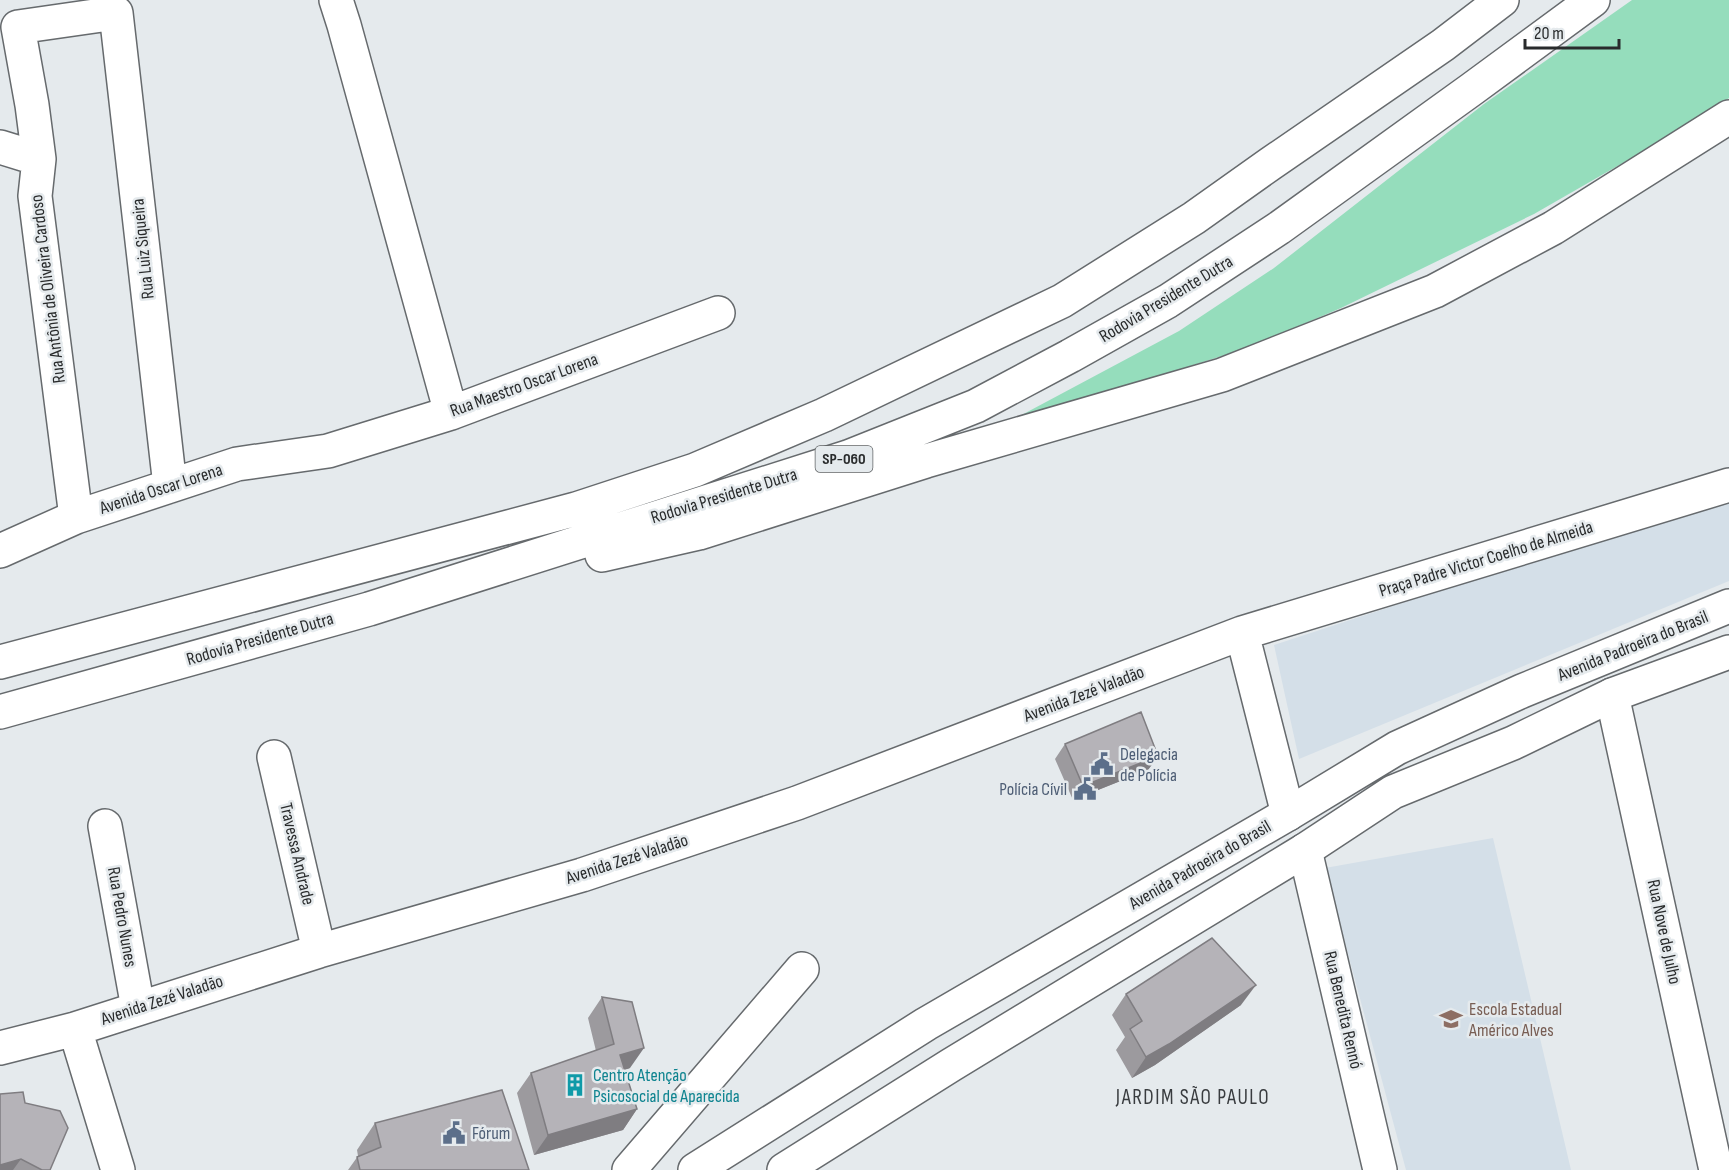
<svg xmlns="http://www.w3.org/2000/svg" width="1729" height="1170" viewBox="0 0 1729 1170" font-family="'Sofia Sans Condensed',sans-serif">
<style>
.built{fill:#d4dfe8}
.grass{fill:#95ddbc}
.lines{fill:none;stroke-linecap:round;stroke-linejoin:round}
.minor-casing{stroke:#666a6d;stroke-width:36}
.major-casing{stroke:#666a6d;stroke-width:36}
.highway-casing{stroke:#666a6d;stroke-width:36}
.minor{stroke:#fff;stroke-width:33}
.major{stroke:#fff;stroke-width:33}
.highway{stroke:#fff;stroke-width:33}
.wall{fill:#9c9a9e}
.shaded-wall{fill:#7f7d81}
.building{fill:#b5b3b8;stroke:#7f7d81;stroke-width:1.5}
.labels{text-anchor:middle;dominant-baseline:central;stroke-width:5;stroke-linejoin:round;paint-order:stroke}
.shield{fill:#e5eaed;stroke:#616466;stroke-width:1.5}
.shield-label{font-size:16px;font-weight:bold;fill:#292b2c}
.street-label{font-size:18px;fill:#292b2c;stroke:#e5eaed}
.service-label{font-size:18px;fill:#4e5e75;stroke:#e5eaed;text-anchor:start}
.education-label{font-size:18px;fill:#785e54;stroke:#e5eaed;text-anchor:start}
.culture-label{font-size:18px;fill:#0d838f;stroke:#e5eaed;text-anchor:start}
.quarter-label{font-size:21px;letter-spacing:1.5px;fill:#393c3f;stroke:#e5eaed}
</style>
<rect width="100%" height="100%" fill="#e5eaed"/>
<!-- built -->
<path class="built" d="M1729,496v85l-430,178 -25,-114z
M1493,838l78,332h-165l-81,-302z"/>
<!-- grass -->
<path class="grass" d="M1632,0h97v98l-28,20 -167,96 -193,94 -94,40 -246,78 178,-95 95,-63 210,-164z"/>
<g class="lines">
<!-- minor casing -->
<g class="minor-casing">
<path id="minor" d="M336,0l8,25 107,388
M0,147l39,12
M76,517l-41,-321 4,-37 -7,-54 -14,-78 98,-14 54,473
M0,551l76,-34 161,-53 91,-13 123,-38 267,-100
M1242,633l46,181
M1612,695l104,475
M274,757l45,194
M105,826l33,182
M1305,850l75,320
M75,1029l43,141
M0,1048l75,-19 244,-78 263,-76 215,-72 445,-170 487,-148
M629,1170l173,-201"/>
</g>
<!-- major casing -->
<g class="major-casing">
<path id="major" d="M695,1170l231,-146 362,-210 109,-66 125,-57 207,-85
M784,1170l167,-105 354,-215 88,-58 120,-49 99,-48 117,-43"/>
</g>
<!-- highway casing -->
<g class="highway-casing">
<path id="highway" d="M602,555l97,-22 227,-72 296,-86 213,-84 118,-63 176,-111
M0,662l576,-153 119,-39 129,-55 238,-114 132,-83 76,-54 173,-119 59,-45
M0,712l369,-103 479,-152 128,-51 94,-50 98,-55 111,-73 193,-139 121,-89"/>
</g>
<!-- minor -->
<use href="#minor" class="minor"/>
<!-- major -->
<use href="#major" class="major"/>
<!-- highway -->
<use href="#highway" class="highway"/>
</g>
<!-- wall -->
<path class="wall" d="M1065,744l93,12 -10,14 -75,30 -18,-41z
M1126,994l115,11 -86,60 -23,13 -16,-28 9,-13 -13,-22z
M602,997l28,71 -5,2 12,39 -14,21 -89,25 -17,-62 14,-20 65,-22 -8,-33z
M25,1103l25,67h-50z
M375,1123l154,47h-181l10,-14 -1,-6z"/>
<!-- shaded-wall -->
<path class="shaded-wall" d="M1158,756l-10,14 -75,30 10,-14z
M1256,985l-15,20 -86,60 -23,13 14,-21z
M644,1048l-14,20 -24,8 14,-21z
M637,1109l-14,21 -89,25 14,-20z
M21,1159l-8,11h-13v-5z"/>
<!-- building -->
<path class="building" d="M1141,712l17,44 -75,30 -18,-42z
M1212,938l44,47 -87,59 -23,13 -16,-28 12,-8 -16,-27z
M602,997l30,5 12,46 -24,7 17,54 -89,26 -17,-62 83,-29z
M502,1090l27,80h-169l-3,-13 24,-10 -6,-24z
M23,1092l2,11 35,8 8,17 -18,42h-8l-21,-11 -21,6v-71z"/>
<!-- icons -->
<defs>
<g id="civic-bare" transform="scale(1.8)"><path d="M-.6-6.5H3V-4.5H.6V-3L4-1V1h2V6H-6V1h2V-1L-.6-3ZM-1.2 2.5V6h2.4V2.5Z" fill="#5c6f8a" stroke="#e5eaed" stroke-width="2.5" paint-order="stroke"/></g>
<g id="school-bare" transform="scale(1.8)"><path d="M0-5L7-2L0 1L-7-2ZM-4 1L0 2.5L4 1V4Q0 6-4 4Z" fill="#8d6e63" stroke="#e5eaed" stroke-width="2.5" paint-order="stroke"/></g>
<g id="building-bare" transform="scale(1.8)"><path d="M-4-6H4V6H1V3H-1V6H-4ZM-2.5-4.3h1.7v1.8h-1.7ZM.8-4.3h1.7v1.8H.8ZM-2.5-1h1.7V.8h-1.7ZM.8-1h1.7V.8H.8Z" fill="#0f9aa8" stroke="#e5eaed" stroke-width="2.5" paint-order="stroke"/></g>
</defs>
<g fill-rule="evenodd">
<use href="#civic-bare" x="1102" y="764"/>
<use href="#civic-bare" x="1085" y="789"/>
<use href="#school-bare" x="1451" y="1019"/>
<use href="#building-bare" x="575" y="1085"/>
<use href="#civic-bare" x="454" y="1133"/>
</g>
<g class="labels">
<!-- shield labels -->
<rect class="shield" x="815.5" y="446" width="57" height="26" rx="4.5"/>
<g class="shield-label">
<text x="844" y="459">SP-060</text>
</g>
<!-- street labels -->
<g class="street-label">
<text transform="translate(143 249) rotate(-96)">Rua Luiz Siqueira</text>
<text transform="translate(48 289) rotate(-97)">Rua Antônia de Oliveira Cardoso</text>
<text transform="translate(1166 299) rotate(-31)">Rodovia Presidente Dutra</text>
<text transform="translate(524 385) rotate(-20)">Rua Maestro Oscar Lorena</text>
<text transform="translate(161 489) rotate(-18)">Avenida Oscar Lorena</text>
<text transform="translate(724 496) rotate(-17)">Rodovia Presidente Dutra</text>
<text transform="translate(1486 559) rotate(-17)">Praça Padre Victor Coelho de Almeida</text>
<text transform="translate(260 639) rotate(-16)">Rodovia Presidente Dutra</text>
<text transform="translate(1633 646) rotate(-22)">Avenida Padroeira do Brasil</text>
<text transform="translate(1084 694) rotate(-21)">Avenida Zezé Valadão</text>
<text transform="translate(297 854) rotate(77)">Travessa Andrade</text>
<text transform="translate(627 859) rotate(-18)">Avenida Zezé Valadão</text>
<text transform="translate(1200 865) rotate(-30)">Avenida Padroeira do Brasil</text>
<text transform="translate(122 917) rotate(80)">Rua Pedro Nunes</text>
<text transform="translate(1664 932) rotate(78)">Rua Nove de Julho</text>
<text transform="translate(162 1000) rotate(-18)">Avenida Zezé Valadão</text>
<text transform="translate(1343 1010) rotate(77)">Rua Benedita Rennó</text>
</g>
<!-- service labels -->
<g class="service-label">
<text x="1120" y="754">Delegacia<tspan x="1120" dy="21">de Polícia</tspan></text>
<text x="1067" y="789" text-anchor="end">Polícia Cívil</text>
<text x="472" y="1133">Fórum</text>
</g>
<!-- education labels -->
<g class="education-label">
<text x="1469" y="1009">Escola Estadual<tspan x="1469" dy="21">Américo Alves</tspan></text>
</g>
<!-- culture labels -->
<g class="culture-label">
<text x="593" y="1075">Centro Atenção<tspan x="593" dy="21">Psicosocial de Aparecida</tspan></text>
</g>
<!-- quarter labels -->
<g class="quarter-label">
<text x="1193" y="1097">JARDIM SÃO PAULO</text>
</g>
</g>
<!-- scale -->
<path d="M1525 39v9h94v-9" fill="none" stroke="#292b2c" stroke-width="3"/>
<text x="1534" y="39" font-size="18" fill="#292b2c" stroke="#e5eaed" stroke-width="4.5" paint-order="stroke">20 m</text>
</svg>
